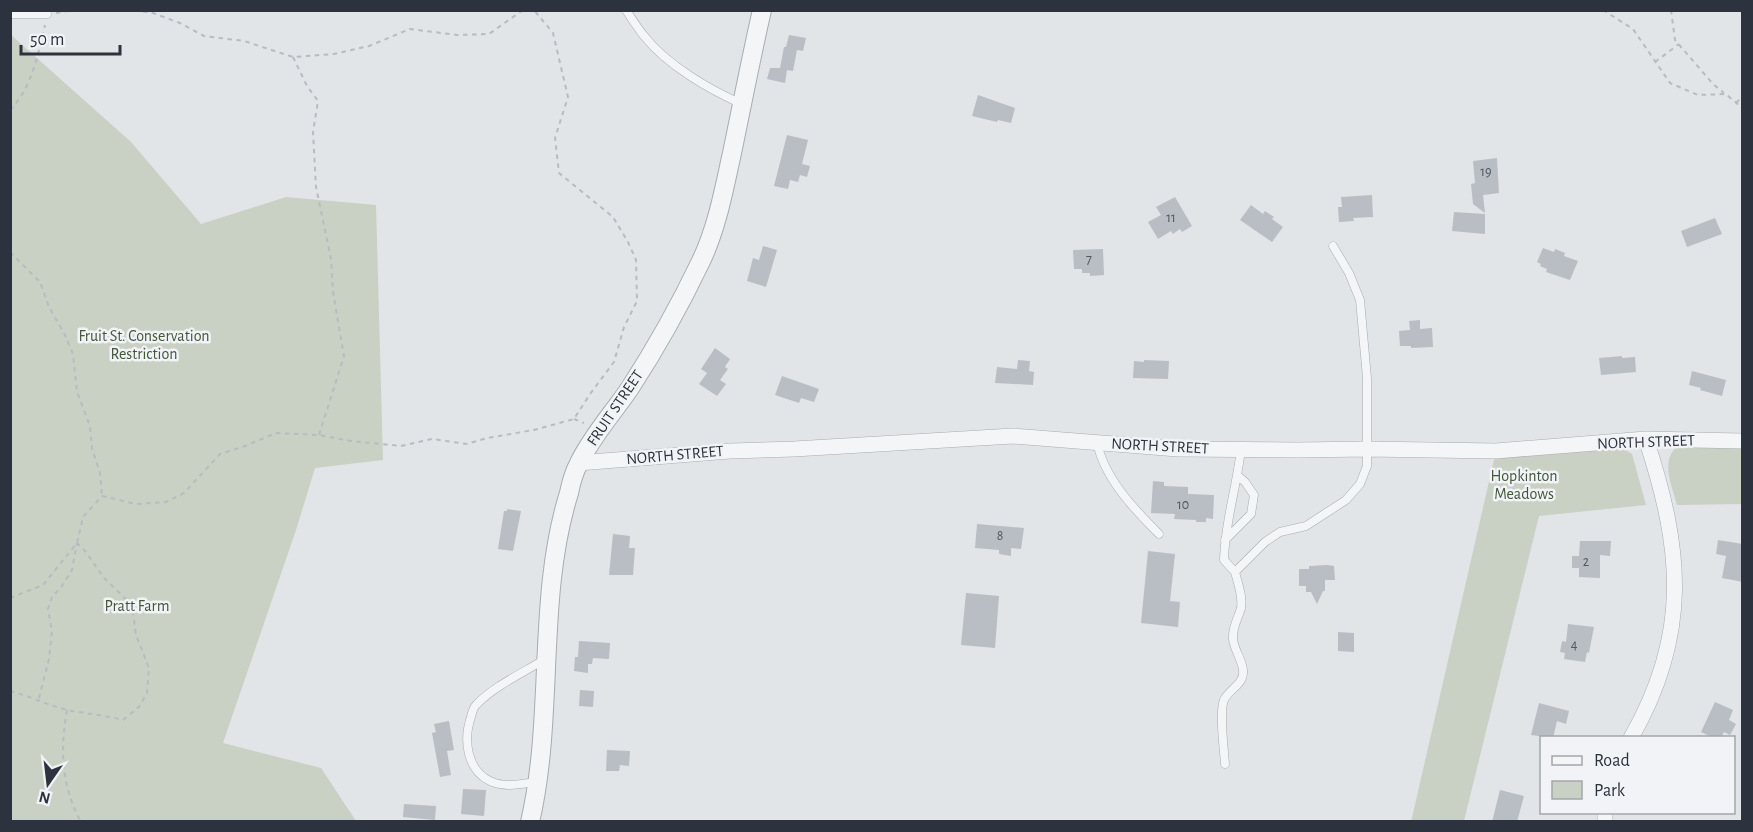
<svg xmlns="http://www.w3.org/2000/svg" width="1753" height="832" viewBox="0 0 1753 832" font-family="'Alegreya Sans',sans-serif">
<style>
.green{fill:#c8d1c4}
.building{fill:#b9bec5}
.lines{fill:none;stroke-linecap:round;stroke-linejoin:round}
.service-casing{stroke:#a7acb2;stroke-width:9}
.minor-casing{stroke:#a7acb2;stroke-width:16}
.tertiary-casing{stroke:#a7acb2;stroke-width:20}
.path{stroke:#b8bbc0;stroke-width:2;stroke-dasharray:4.5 4.5;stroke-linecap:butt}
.service{stroke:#f4f5f7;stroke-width:8}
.minor{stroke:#f4f5f7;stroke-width:15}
.tertiary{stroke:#f4f5f7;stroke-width:18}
.labels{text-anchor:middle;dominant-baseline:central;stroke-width:5;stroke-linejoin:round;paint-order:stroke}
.number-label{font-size:14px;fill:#4f5660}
.park-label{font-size:16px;fill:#42583a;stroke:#f1f3f6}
.street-label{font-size:16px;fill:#2c333e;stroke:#f1f3f6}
</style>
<rect width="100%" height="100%" fill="#e1e5e8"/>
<!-- green -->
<path class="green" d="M10,34l121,108 70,82 85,-27 90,8 7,255 -68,8 -18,59 -74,216 98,25 35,53h-345z
M1679,445l63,1v58l-65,1c-5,-20 -18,-45 2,-60z
M1622,448l10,6 14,51 -107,11 -75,305 -53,1 85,-371z"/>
<!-- building -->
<path class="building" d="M789,35l17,3 -3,13 -6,-1 -4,21 -6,-1 -2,13 -18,-4 3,-11h10l4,-21h2z
M978,95l37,13 -4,15 -13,-3 -1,2 -25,-6z
M787,135l21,5 -6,24 8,2 -3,11 -7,-2 -2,7 -8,-2 -2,9 -14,-3z
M1497,158l2,35 -16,2 2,18 -12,-9 -2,-20 4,-1 -2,-22z
M1372,195l1,22 -20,1 1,3 -15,1 -1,-15h4l-1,-10z
M1175,197l17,29 -10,6 -2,-3 -7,5 -2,-3 -13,8 -10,-17 13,-7 -5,-8z
M1251,205l12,9 2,-3 9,6 -2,2 11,8 -11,15 -32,-22z
M1454,212l31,2v20l-33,-3z
M1715,218l7,16 -35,13 -6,-16z
M763,246l14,4 -11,37 -19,-6 6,-23 6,2z
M1543,248l11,4 1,-3 10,4 -1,3 14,5 -8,19 -24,-8 1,-3 -7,-3 1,-2 -4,-2z
M1103,249l1,26 -14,1v-3h-8v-4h-8l-1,-19z
M1420,320v9l12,-1 1,19 -22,1v-2h-11l-1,-15 11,-1 -1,-9z
M715,348l15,11 -5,8 3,2 -8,11 6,4 -9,12 -18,-12 8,-11 -6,-4z
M1622,356v2l13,-1 1,15 -35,3 -2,-17z
M1018,360l12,1 -1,10 5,1 -1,13 -38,-2 2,-16 20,2z
M1144,360l25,1 -1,18 -35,-1 1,-17 10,1z
M1692,371l34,9 -4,16 -22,-6 1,-2 -12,-3z
M782,376l37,13 -5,13 -13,-4 -2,5 -24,-8z
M1153,481l11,1v4l24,1v7l26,1 -1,24 -7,-1v4h-10v-2l-22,-1 1,-5 -24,-1z
M507,509l14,2 -8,40 -15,-2 6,-38h3z
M977,524l47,4 -3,21 -10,-1v8l-12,-2v-4l-24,-2z
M613,534l17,2 -1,12h6l-2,27h-24z
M1718,540l25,4v38l-21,-4 4,-22 -10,-2z
M1580,541h31l-1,15 -10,-1v23l-21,-1v-9h-7v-12h7z
M1148,551l27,3 -5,47 10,1 -2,25 -37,-4z
M1327,565l7,1 1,14h-10v11h-2l-6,13 -6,-12h-5v-6h-7v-17h10v-3z
M966,593l33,3 -4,52 -34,-3z
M1568,624l26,3 -5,26 -2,-1 -2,10 -21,-3 1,-6 -5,-1 2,-11 4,1z
M1338,632l16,1v19l-16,-1z
M579,641l31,2 -1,16 -16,-1 -1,6h-4v9l-14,-2 1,-14h3z
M580,690l14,1 -1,16 -14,-1z
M1715,702l18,8 -4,10 7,4 -6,11 -6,-3 -3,6h-7l-13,-6z
M1539,703l30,8 -3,13 -9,-3 -4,17 -22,-3z
M449,721l5,29 -7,1 4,24 -11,2 -8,-44 4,-1 -2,-8z
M607,750l23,1 -1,15 -9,-1 -1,6h-13z
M463,789l23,1 -2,26 -23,-2z
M1500,790l24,6 -7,26h-25z
M404,804l32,2 -1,14 -32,-3z"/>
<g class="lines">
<!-- service casing -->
<g class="service-casing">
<path id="service" d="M626,10c6,9 12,19 19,27 22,28 65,53 97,67
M10,14h37
M1097,442c7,36 37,67 62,92
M1225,540l26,-26 3,-19 -9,-13 -7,-6
M1235,572l-11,-12c1,-39 13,-74 17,-111
M1225,764c-1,-15 -6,-52 -1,-64 5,-11 21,-16 19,-30 -1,-11 -9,-20 -10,-31 -1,-12 5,-20 8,-31 2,-12 -3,-24 -6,-36l30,-30 15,-10 26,-6 40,-26 14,-16 7,-18v-88l-7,-78 -11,-27 -16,-27
M536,782c-15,2 -32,6 -46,-1 -23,-11 -27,-41 -19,-64 1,-4 2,-9 5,-12 18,-19 47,-32 69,-46"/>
</g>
<!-- minor casing -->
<g class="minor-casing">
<path id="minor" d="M578,463l152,-12 64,-2 219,-13 165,13 120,1 69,-1 129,2 150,-12 96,2
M1631,738c60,-105 51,-189 15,-299
M1605,812v10"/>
</g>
<!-- tertiary casing -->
<g class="tertiary-casing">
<path id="tertiary" d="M530,822c25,-107 6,-224 39,-329 2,-10 5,-21 10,-30 13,-27 34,-50 51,-75 26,-40 50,-83 71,-127 16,-33 23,-72 31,-108 10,-48 19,-95 30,-143"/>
</g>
<!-- path -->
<path class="path" d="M134,10l19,3 27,10 24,13 40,5 49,16 41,-3 35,-8 41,-17 47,6 32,-1 34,-24
M1603,10l30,19 37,54 28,12 28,-1 16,14
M1671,10l4,30 38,44 11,9
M56,13l18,-3
M293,57l14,29 11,15 -5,31 3,55 15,72 2,33 11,64 -25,79
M1655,62l24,-18
M1736,103l6,-6
M10,110c22,-22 28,-56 35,-85
M10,252l30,30 9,25 16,28 8,19 4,38 13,34 2,22 8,25 2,23
M574,419l10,4
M102,496l34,8 30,-2 18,-9 36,-39 25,-8 31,-13 43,2 32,6 50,5 31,-7 35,5 20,-6 47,-8 40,-11 16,-25 24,-32 10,-35 13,-26 -1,-41 -8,-18 -15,-25 -54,-44 -4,-35 13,-41 -15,-64 -19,-23
M10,598l33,-13 34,-42 6,-26 19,-21
M10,691c20,5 39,15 58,19 19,4 37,5 55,10l16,-13 8,-14 2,-25 -13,-33 -4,-30 -28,-27 -18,-26 -9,-9
M39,698l10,-39 3,-28 -4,-22 4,-12 10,-11 10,-16 5,-27
M67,710c-7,40 -6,75 14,112"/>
<!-- service -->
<use href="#service" class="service"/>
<!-- minor -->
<use href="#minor" class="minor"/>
<!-- tertiary -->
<use href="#tertiary" class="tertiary"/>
</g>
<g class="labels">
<!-- number labels -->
<g class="number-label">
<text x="1486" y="172">19</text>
<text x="1171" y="218">11</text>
<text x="1089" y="259">7</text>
<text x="1183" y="505">10</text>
<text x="1000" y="536">8</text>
<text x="1586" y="562">2</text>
<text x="1574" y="645">4</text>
</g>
<!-- park labels -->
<g class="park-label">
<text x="144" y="336">Fruit St. Conservation<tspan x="144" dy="18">Restriction</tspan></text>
<text x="1524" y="476">Hopkinton<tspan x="1524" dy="18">Meadows</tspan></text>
<text x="137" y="606">Pratt Farm</text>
</g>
<!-- street labels -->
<g class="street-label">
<text transform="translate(615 408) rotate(-56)">FRUIT STREET</text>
<text transform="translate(1646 442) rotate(-2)">NORTH STREET</text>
<text transform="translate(1160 446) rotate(3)">NORTH STREET</text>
<text transform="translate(675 455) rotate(-5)">NORTH STREET</text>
</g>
</g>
<!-- border -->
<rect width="1753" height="832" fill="none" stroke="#2c333e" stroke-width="24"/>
<!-- legend -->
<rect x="1540" y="736" width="195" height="78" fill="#f1f3f6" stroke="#a2a6ac" stroke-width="1.5"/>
<rect x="1552" y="756" width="30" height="9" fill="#f4f5f7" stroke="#a2a6ac" stroke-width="1.5"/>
<text x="1594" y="766" font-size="18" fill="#2c333e">Road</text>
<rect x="1552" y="781" width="30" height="18" fill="#c8d1c4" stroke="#a2a6ac" stroke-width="1.5"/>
<text x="1594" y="796" font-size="18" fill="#2c333e">Park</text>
<!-- north arrow -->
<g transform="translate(48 784) rotate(194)" stroke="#f1f3f6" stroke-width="4.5" paint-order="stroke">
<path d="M0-4.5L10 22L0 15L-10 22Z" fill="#2c333e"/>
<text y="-9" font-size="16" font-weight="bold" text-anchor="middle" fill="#2c333e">N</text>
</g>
<!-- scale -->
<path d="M21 45v9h99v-9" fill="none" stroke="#2c333e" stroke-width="3"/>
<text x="30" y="45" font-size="18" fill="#2c333e" stroke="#f1f3f6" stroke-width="4.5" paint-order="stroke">50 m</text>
</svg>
